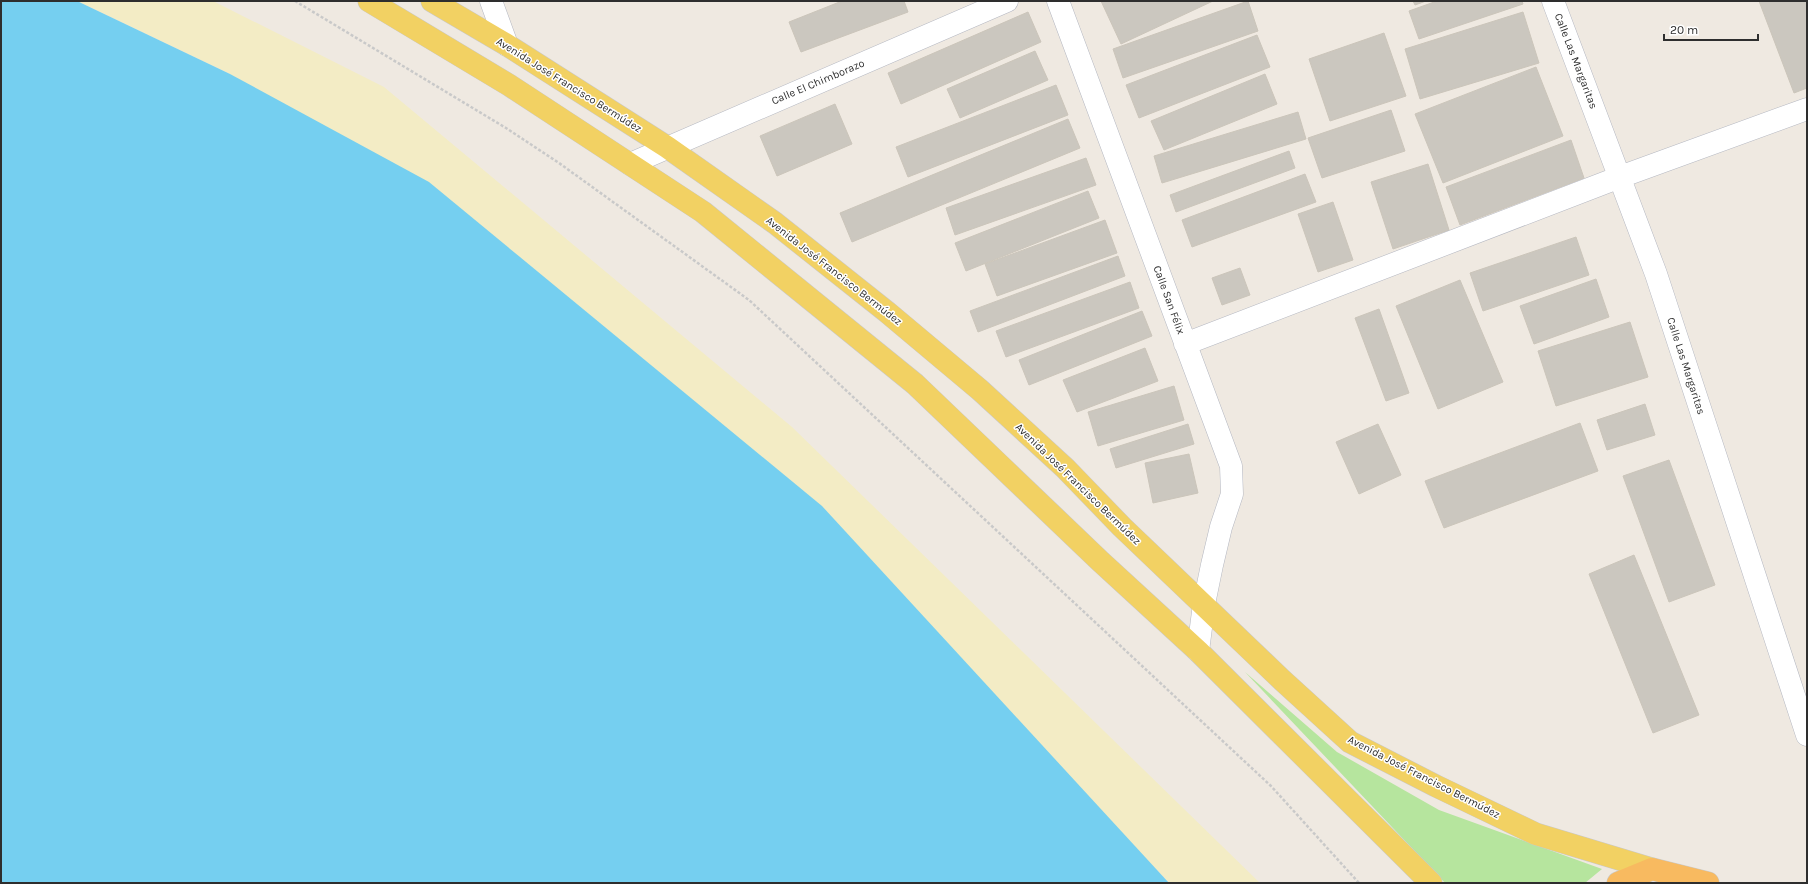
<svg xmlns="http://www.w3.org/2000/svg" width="1808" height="884" viewBox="0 0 1808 884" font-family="Karla,sans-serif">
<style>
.green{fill:#b6e59e}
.sand{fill:#f3ecc5}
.water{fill:#75cff0}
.building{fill:#cbc7bf;stroke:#cbc5ba}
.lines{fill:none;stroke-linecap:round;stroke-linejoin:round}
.minor-casing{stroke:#b4b7c1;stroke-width:23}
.primary-casing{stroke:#c9c9c9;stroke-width:23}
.trunk-casing{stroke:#c9c9c9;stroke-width:23}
.path{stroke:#c9c9c9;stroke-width:2.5;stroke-dasharray:3 2;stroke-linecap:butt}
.minor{stroke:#fff;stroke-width:22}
.primary{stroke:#f2d163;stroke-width:22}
.trunk{stroke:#f8ba60;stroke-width:22}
.labels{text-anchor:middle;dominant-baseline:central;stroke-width:3;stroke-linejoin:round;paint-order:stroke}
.street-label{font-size:11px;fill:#2e2e2e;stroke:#fff}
</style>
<rect width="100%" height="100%" fill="#efe9e1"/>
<!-- green -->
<path class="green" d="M1245,672l92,80 102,58 163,59 -17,14h-140z"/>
<!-- sand -->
<path class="sand" d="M77,1h136l171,86 408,340 468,456h-91l-13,-14 -926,-795z"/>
<!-- water -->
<path class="water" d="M1,1h76l153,73 199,108 393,324 347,377h-1168z"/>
<!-- building -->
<path class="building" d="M842,1h62l4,11 -107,40 -12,-30z
M1101,1h112l-92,43z
M1248,1l10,30 -135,47 -10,-29z
M1413,1h13l-11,4z
M1437,1h85l1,3 -104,35 -10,-28z
M1759,1h48v87l-13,5z
M1028,12l13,30 -140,62 -13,-31z
M1523,12l16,51 -119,36 -15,-50z
M1384,33l22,63 -76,25 -21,-62z
M1257,35l13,32 -131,51 -13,-33z
M1035,51l13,29 -88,38 -13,-29z
M1536,67l27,69 -120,47 -28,-69z
M1265,74l12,30 -113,46 -13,-29z
M1056,85l12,30 -160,62 -12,-30z
M835,104l17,40 -75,32 -17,-40z
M1391,110l14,41 -83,27 -14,-40z
M1298,112l8,27 -144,44 -8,-27z
M1068,119l12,29 -228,94 -12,-29z
M1571,140l13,38 -124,47 -14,-38z
M1289,151l6,17 -119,44 -6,-17z
M1086,158l10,27 -141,50 -9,-27z
M1428,164l21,66 -56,19 -22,-67z
M1305,174l11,28 -124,45 -10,-27z
M1088,191l11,27 -133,53 -11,-28z
M1333,202l20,58 -35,12 -20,-58z
M1105,220l12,33 -120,43 -12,-32z
M1576,237l13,38 -106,36 -13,-38z
M1118,256l7,20 -147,56 -8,-21z
M1240,268l10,27 -28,10 -10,-27z
M1596,279l13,38 -75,27 -14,-38z
M1460,280l43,102 -65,27 -42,-103z
M1130,282l9,26 -133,49 -10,-26z
M1379,309l30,84 -23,8 -31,-83z
M1142,311l10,25 -123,49 -10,-25z
M1630,322l18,55 -92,29 -18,-55z
M1145,348l13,33 -81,31 -14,-32z
M1174,386l10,34 -86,26 -10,-34z
M1645,404l10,31 -48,15 -10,-30z
M1580,423l18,48 -154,57 -19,-47z
M1188,424l6,20 -78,24 -6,-19z
M1378,424l23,51 -42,19 -23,-52z
M1189,454l9,39 -45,10 -8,-40z
M1669,460l46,125 -46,17 -46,-126z
M1634,555l65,160 -46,18 -64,-159z"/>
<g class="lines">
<!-- minor casing -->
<g class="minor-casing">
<path id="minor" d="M491,1l16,44
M1058,1l173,465 1,28 -11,33 -9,38 -8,39 -6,47
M1553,1l103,273 151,461
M630,164l377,-163
M1185,344l435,-167 187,-68"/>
</g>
<!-- primary casing -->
<g class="primary-casing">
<path id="primary" d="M369,1l140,84 194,127 212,172 185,177 98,90 233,232
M432,1l75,44 160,102 108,76 112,89 93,78 85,78 57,59 160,153 68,62 86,44 100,48 116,35"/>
</g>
<!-- trunk casing -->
<g class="trunk-casing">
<path id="trunk" d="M1618,883l34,-14 56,14"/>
</g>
<!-- path -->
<path class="path" d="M295,1l211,127 53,35 190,137 522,486 88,97"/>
<!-- minor -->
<use href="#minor" class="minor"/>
<!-- primary -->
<use href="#primary" class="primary"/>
<!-- trunk -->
<use href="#trunk" class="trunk"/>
</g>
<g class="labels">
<!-- street labels -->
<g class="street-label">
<text transform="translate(1576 61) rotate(69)">Calle Las Margaritas</text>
<text transform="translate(818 82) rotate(-23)">Calle El Chimborazo</text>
<text transform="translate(569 85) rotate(32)">Avenida José Francisco Bermúdez</text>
<text transform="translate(834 271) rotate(38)">Avenida José Francisco Bermúdez</text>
<text transform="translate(1169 300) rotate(70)">Calle San Félix</text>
<text transform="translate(1686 366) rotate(72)">Calle Las Margaritas</text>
<text transform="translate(1078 484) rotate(44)">Avenida José Francisco Bermúdez</text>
<text transform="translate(1424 777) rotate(27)">Avenida José Francisco Bermúdez</text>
</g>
</g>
<!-- border -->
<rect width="1808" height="884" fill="none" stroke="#2e2e2e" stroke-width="4"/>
<!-- scale -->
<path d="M1664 34v6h94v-6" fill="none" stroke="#2e2e2e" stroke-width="2"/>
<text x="1670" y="34" font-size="12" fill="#2e2e2e" stroke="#ffffff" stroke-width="3" paint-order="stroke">20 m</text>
</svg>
